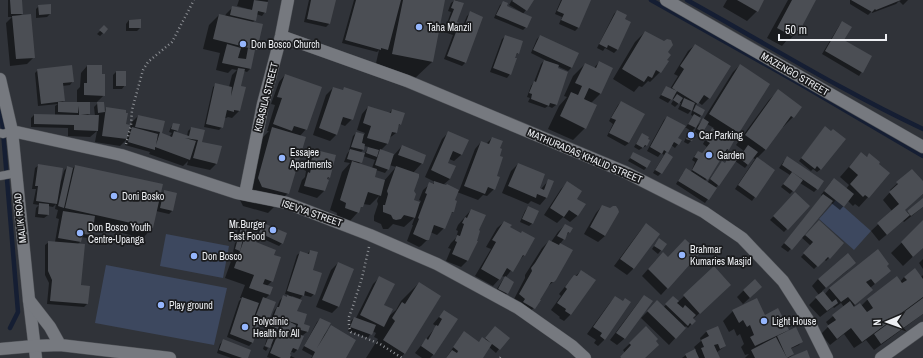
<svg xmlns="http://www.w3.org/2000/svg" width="923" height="358" viewBox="0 0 923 358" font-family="'Archivo Narrow',sans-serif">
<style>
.green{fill:#3d485f}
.shadow{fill:#0007;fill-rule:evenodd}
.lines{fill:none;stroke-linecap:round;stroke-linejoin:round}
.stream{stroke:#151e33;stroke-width:4.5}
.building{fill:#4b4e54}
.lane-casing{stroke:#4f5257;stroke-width:9}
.street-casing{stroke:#4f5257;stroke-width:13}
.secondary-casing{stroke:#4f5257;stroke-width:13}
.path{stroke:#8f9297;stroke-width:2.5;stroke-dasharray:1 3;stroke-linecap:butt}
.lane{stroke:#76797f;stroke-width:8}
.street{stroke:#76797f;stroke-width:12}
.secondary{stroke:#76797f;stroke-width:12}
.poi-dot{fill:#95b6fd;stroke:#1a1b1d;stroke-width:1.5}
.labels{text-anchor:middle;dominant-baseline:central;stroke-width:3.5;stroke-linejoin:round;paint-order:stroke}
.poi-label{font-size:10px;fill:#edeff3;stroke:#1a1b1d;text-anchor:start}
.street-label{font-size:10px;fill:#edeff3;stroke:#1a1b1d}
</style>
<rect width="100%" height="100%" fill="#303339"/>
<!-- green -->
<path class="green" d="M836,200l35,31 -17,19 -35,-31z
M166,234l63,12 -6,32 -63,-12z
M106,265l121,23 -13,57 -119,-22z"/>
<!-- shadow -->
<path class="shadow" d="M8,0h13l1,14 -2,2 14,41 -7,7 -17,2 -4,-43 6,-6h-4z
M239,0h29l-3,12 -3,4 -6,-2 -1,6 -3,3 4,26 -2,2 -4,18 -3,3 -3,-1 -4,16 5,1 -6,23 -7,7 -4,-1 -2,1h-2l-2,9 -3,3 -15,-3 9,-40 3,-3 13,3 3,-12 5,-5 -5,-1 -4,4 -12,-3 4,-17 -17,-4 6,-24 10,-10 6,1 1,-2 7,-7 19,4v-1l-15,-4z
M309,0h26l-6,24 -3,3 -22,-5z
M354,0h90l-12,62 -19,18 -39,-8 5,-22 -2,2 -35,-9z
M455,0l8,3 -7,20 7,2 4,-9 3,-3 -5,50 -3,3 -18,-7 9,-24 -9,-3 7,-20 -3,-1 3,-8z
M512,0h21l-10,14 3,13 -3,3 -29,-12 6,-13 4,-3 1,5 16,6v-1l-12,-7z
M561,0h29l-12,28 -3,3 -16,-7 3,-7 -7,-3z
M727,0h36l-6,11 -10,10 -24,-14z
M788,0h27l-17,31 -10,10 -1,-1 -5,6 -15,-8z
M850,0h58l-5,5 -4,-4 -3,3 -24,9v-2l-4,4 -18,-11z
M39,6l11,8 -3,3 -11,1v-9z
M617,11l7,9 6,3 -13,27 -3,3 -9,-5 -2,3 -6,-3 17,-34z
M129,20l11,8 -3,3h-11v-7z
M842,22l1,19 28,16 -12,19 -37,-22 17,-28z
M104,27l3,2 -7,7 -3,-2z
M645,32l22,20 -1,8 1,1 -7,11 -10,10 -2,-1 -6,6 -3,-1 -5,6 -21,-13 22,-37z
M506,36l12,17 -3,3 -5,18 -3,4 -17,-6 12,-33z
M540,36l38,17 -7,15 -3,3 -11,-5 -1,39 -4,3 -4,-2 -3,2 -17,-6 2,-4 -3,-1 4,-11 3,-4 7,-18 4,-4 -14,-7 6,-14z
M695,45l14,53 -7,7 -4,-3 -3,4 9,4 -5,8 -2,8 6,-6 30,-48 7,-7 -2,67 -7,8 2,2 -5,8 -3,3 -1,-1 -19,29 2,2 12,-17 3,-4 3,2 10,-13 6,4 3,-4 -8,-6 33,-45 9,-9 15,26 -10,10 -1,-1 -17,24 -8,8 17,12 -22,31 -17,-12 20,-30 -2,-1 -8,10 -10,-7 -30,42 -29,-19 7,-11 8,-1 4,-10 -3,-2 3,-5 3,-3 3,2 6,-7 -4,-3 6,-12 5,-4 -7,-4 -8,11 -4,-3 -4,9 -3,3 -4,-2 3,-7 4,-4 -6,-4 -9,12 2,5 -3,4 -4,-3 -5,8 -5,20 -3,3 -5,-3 11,-18 -3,-2 -3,4 -11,-6 17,-31 3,-3 19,10 7,-11 -2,-1 2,-7 -5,6 -10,-5 3,-6h-2l-4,4 -4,-3 3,-5 -2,-1 -4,5 -9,-5 7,-11 4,2 8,-13 -4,-2 14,-23zM697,126l-3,7 -3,-1z
M599,62l13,6 -12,26 -9,9 -6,25 -12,12 -25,-11 11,-23 8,-9 -3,-1 9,-20 12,-12 9,4z
M87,66l17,29 -7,7h-8v12l-2,2h8l-1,-9 4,-4 6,8 2,-3 19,17 2,8 3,-3 1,-7 7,-7 26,6 -3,12 8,3 3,-4 -3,-1 2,-5 3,-3 3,7 -2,1 12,4 1,-5 3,-3 25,36 -6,6 -23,-5 1,-4 -5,5 -34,-12 1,-2 -25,-7 2,-6 -7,7 -25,-4 2,-11 -7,6 -22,-1v-8l-37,-1v-9l3,-3h21v-9l3,-2 -20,2 -3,-33 3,-3 35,11 -3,4 -8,1 2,15 -3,2h16v-13l3,-3 1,-14z
M116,72l9,13 -3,4h-9v-14z
M285,75l21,54 -6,7 -12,57 -20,20 -25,-7 -4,-8 14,-51 16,-16h-2l8,-26 -4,-1 8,-22z
M333,88l9,3 3,-3 7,31 -7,7 -5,-2 -3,10 -7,7 -17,-6 13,-40z
M621,102l23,13 -15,28 -4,3 -18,-10 6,-12 -4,-3 9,-16z
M368,107l21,6 3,-3 8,14 -3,3 -1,6 -8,6 -1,5 -7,7 14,4 8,-9 20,17 -9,10v28l7,2 1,-2 -2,-1 4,-10 7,-6 2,1 3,-3 -10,-5 17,-38 7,-7 18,9 -6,14 -7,6 -5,-2 -2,4 3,16 -7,6 4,1 12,5 16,-42 6,-7 5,2 6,-6 7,11 -5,40 -7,7 -4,-1 -5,5 -21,-8 -3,8 -1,12 -3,2 -6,14 -7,7 -7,-3 -2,7 -7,7 -2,1 -12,-6 6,-16h-1l3,-8 -11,10 -11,-3 -5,5h-5l-2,-5 -7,-3v-5l4,-12 -1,-3 2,-5 -9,9 -7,-1 -5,8 -9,10 -13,-4 1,-5 -7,-3 12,-38 8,-9 -6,-1 3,-8 3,-4h-1l4,-14 3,-3 8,2 1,-2 -8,-3 5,-16zM364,146l5,1 -5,7 -4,-1 3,-3zM363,156l12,4 -3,8 -13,-4zM389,165l7,2 -12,14 -10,-3 2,-8 9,3 3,-4z
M822,131l-1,38 -4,3 -4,-3 -2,2 -12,-10z
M642,134l7,7 -3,5 -7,4 -5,-3z
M317,151l12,26 -3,3 -2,11 -7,7 -19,-6 4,-12 3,-3 1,-6 -2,-1 2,-7z
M634,153l13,14 -3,3 -16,-9z
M861,153l5,5 4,-4 -2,43 -9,10 -4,-3 -2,2 -5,-5 -8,9 -10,-8 -27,33 1,1 15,-15 24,22 -17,18 -2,-2 -10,10 -13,-12 10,-11 -10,-9 -13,15 -7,-5 41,-51 -1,-1 10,-13 15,7 3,-4 -9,-8z
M784,161l33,28 -3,3 -14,-9 -10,11 -9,-7 9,-12 -11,-7z
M518,164l20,24 3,1 8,-9 4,2 -7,16 -6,7 -9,-4 -3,3 -26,-11 9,-22z
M39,165l21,15 1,1 3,-10 3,-4 5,2 3,-3 85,29 4,-4 8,20 -3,3 -13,-3 -4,17 -9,10 -51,-12 -1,9 -4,3 -6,-1 -1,5 -2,2 2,42 7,18 -3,3 -37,-3 2,-21 -4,-8v-30l4,-3h6l4,-23 -3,-1 2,-8 -3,-1 1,-5 -3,3 -5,-1v9l-4,3 -9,-1 1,-9 3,-3 -6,-1 3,-15h-4l3,-21z
M912,170l11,13v11l-19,16 2,2 17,-12v7l-19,15 -1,-1 -24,20 -8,-10 21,-20 -9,-11 8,-9 -1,-1z
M568,182l8,17 8,6 -7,11 -7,6 -7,-5 -6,6 -13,-8 17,-26z
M795,194l14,12 -25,26 -14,-12z
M602,206l3,30 -7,6 -14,-8 12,-21z
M528,207l5,16 -4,3 -9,-4 5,-11z
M471,210l7,21 -10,29 -7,7 -15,-6 5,-12 -3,-1 3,-5 5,-5 2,-7 -2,-1 2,-5z
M504,222l5,6 15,27 -19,23 2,15 -3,4 -9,-5 7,-11 3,-4 -3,-1 -9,10 -18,-10 16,-27 -5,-2 11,-19z
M923,222v25l-20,19 -12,-13z
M263,224l19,19 -3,3 -20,-9 -4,6 18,12 -1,26 -5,5 2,9 -4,4 3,20 -3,4 -6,-3 -7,23 -3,3 -22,-9 12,-36 3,-3h-2l5,-13 -20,-7 9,-25 -1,-1 2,-9 3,-3h-2l2,-12 4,-3 4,1 -3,13 4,-3 8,3 5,-12z
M646,224l-13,45 -6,6 -13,-9 26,-35z
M565,225l4,7 -9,12 -5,36 -9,8 -7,12 1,1 -13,14 -14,-14 12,-23v-3l17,-27 7,-7 2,1 7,-10z
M656,243l10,1 -8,10 -6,-5z
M310,251l4,43 -3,3 -8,-2 -3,4 -8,-3 -1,2 11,27 7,2 -2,5 -4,3 -6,15 -3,3 -4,-2 -1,4 6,3h-25l-3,-1 5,-12 -3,2 -4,-2 3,-10 5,-4 -6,-2 7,-18 3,-4 3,-7 3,-3 3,1 3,-3 -4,-1 12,-39 4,-3 6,2zM279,326l-3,8 -3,-1z
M699,253l-38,42 -19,-19 14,-16z
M923,259v10l-4,-6z
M338,263v44l-6,6 -16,-6 15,-37z
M886,266l-3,11 -13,11 2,2 -19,17 1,1 7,-2 7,-7 32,-17 4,-5h17l2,-2v39l-49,36 -8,-10 -12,8 -10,-14 -14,11 -9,-11 8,-8 -3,-4 18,-15 -3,-4 -7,5 -1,-1 -13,10 -11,-12 10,-10 -7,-9 6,-7 30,-9 -26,21 3,3 5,-6z
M714,268l9,24 -30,27 1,2 -6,7 -2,-2 -17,19 -28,-27 16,-16 6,6 10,-11 5,5z
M581,271l14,9 -25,35 -6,6 -5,-3 1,-1 -9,-7 10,-14 -2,-2 9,-11z
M379,278l4,27 6,11 7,-6 5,-9 18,-18 21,14 -36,57 -4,4h-34l12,-19 -4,-2 2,-4 -4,-2 -4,7 -20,-7 3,-10 3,-3h2l17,-34z
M744,290l10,4 -11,10 -6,-7z
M644,296l7,5 -27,38 -7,6 -7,-5 28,-37z
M615,297l-10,42 -7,7 -4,-3 2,-3 -9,-6 22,-30z
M444,311l-11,44 -3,3h-8l-7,-5 20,-25 1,-2 -3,-2z
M733,311l31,5 24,13 -5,5 19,7 -3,4 -9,4 3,5 -4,4h-44l4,-4 -4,1 -4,-8 3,-3 -4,-10 -3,2 -3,-7 -5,3 -6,-11z
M320,319l4,14 1,1 3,-4 17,28h-34l2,-2 -11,-6 15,-28z
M646,328l8,13 -10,17h-24l5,-5 -2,-3z
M492,331l7,18 -3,4 -7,-6 -8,11h-35l15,-22 17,7 6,-3z
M707,331l18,15 -9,7 2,5h-36l4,-3 10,-5 -2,-3 7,-6 -1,-3z
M223,341l24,17h-16l-14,-5 3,-9z
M264,346l4,2 -2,3 -3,-2z"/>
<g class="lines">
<!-- stream -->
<path class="stream" d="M651,0l151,85 121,71
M687,0c78,43 155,91 236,129
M1,107l17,205 -8,16"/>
</g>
<!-- building -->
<path class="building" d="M10,0h12l1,14h-12z
M254,0l14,2 -2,11 -8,-2 -2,10 -26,-6 2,-9 20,4z
M311,0h25l-6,24 -23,-5z
M356,0h45l-13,50 -7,-2v2l-36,-10z
M403,0h42l-12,62 -41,-8z
M454,0l10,3 -7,19 8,3 5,-14 13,6 -17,46 -19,-7 9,-24 -10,-3 8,-20 -3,-1z
M513,0h21l-7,11 -15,-10z
M562,0h29l-12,28 -18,-8 3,-6 -7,-3z
M737,0h27l-6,12z
M792,0h24l-17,32 -3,-2 -4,6 -15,-8z
M851,0h50l-25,10 -1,-1 -3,3z
M503,1l5,2 -1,3 25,11 -5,11 -31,-13z
M51,4v10l-12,1 -1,-10z
M617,10l10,5 -2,4 6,3 -13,28 -10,-5 -1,3 -8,-4z
M31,14l4,44 -19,1 -4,-43z
M219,14l44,10 -6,26 -44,-11z
M141,19v9h-12v-8z
M842,21l10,6 -8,13 28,16 -9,17 -38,-22z
M104,25l4,4 -4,5 -5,-4z
M645,31l19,10 3,-2 4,1 2,5 -5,7 3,3 -4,5 2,1 -8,12 -5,-3 -4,8 -4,-2 -4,6 -22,-13z
M505,35l18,6 -4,13 -2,-1 -2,5h2l-6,17 -18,-7z
M540,35l39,18 -7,15 -39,-18z
M227,44l14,4 -3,10 8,1 2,-11 7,2 -4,19 -29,-6z
M695,44l36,22 -21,33 -6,-4 -6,9 -26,-16 12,-19 -4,-3z
M544,60l15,5 -1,3 10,4 -11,33 -7,-2 -1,3 -18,-7 1,-5 -3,-1 5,-12 2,1z
M599,61l14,7 -12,26 -12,-6 -5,11 13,6 -11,24 -26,-13 11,-24 7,3 4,-9 -7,-3 10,-20 11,5z
M740,64l30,20 -31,49 -30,-19z
M72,65l2,17 -11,1 2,18 -24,3 -4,-35z
M87,65h15v9h3v22l-21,-1v-12h3z
M238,68l7,1 -4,17 5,1 -6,24 -6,-1v2l-7,-2 -4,18 -17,-4 9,-41 17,4 -1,9z
M116,71h10v15h-10z
M285,74l37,13 -15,43 -13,-4 -2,5 -19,-7 9,-26 -5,-1z
M666,86l11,5 -5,9 -11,-5z
M333,87l10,3 1,-3 18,6 -9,27 -10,-3 -6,18 -18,-7z
M778,89l24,18 -8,11 -3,-2 -25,34 -21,-15z
M677,94l6,4 -4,6 -6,-4z
M684,98l11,5 -3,8 -11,-5z
M621,101l24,13 -16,29 -20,-10 7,-13 -5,-2z
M58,102h32v12l-9,1h18l-1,16 -24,-1v-5l-40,-1v-10l45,1v-9l-1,7 -20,-1z
M97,102h7l1,10 -7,1z
M696,105l9,5 -3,6 -9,-5z
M368,106l23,7 1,-4 13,4 -4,12 -2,-1 -2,9 -5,-1 -4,12 -21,-6 4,-12 -8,-3z
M106,107l20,3v3h2l-2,11 4,1 -3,14 -25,-3z
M694,114l7,4 -5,10 -8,-4z
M138,115l27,6 -3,12 10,4 2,-6 15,5 2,-9 14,3 -3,12 20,4 -5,18 -24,-6 5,-18 -13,-2 11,3 -6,19 -35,-13v3l-27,-8 4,-15 26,7 -2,11 4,-13 -25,-5z
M667,116l19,10 -8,12 4,2 -3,5 -5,-3 -6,11 -4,-3 -2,4 -12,-7z
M703,118l6,4 -6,10 -6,-3z
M173,123l7,1 -2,7 -7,-2z
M825,126l6,5 2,-2 13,10 -25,31 -4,-4 -2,3 -14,-11z
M272,127l34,10 -17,57 -27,-7 -4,-9z
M712,128l22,13 -5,9 -2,-1 -19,31 -16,-10 6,-11 -4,-2 4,-6 4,2 8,-10 -5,-3z
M690,130l6,3 -4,8 -6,-2z
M448,131l21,9 -7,15 -9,-4 -5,12 8,3 -6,13 -19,-9z
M356,132l8,2 -2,9 3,1 -1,6 -13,-3z
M642,133l7,4 -1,2 2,1 -3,6 -2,-1 -2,3 -7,-4z
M492,137l11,4 -3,7 2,1 -2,7 3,1 -6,19 3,1 -5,13 -7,-3 -3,7 -21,-8 17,-45 8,3z
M402,145l24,10 -3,9 -25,-9z
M748,145l10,7 -10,13 -9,-7z
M368,147l11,3 -2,7 -11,-4z
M350,149l15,4 -3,10 -15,-4z
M380,149l14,5 -5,16 -14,-5z
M734,149l7,5 -22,32 -9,-7 12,-18 3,2z
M316,150l20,5 -6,23 -2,-1 -1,2 2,1 -4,11 -21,-5 4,-14 2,1 2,-9h-2l3,-9h2z
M633,152l18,9 -4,7 -17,-10z
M666,152l7,5 -11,17 -7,-4z
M861,152l6,5 2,-4 11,9 -1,2 11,9 -21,25 -4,-3 -2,2 -13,-13 8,-9 -9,-8z
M787,156l37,25 -6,9 -36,-25z
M757,157l18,13 -19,28 -18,-13z
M352,161l25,8 -2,8 10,3 -4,16 -13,-4 -5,15h-2l-2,6 -14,-5 1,-5 -6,-3z
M518,163l27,11 -5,14 4,2 4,-11 6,2 -7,17 -10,-4 -1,4 -28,-12z
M38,164l25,4 -6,36 -21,-3 2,-15h-3z
M75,165l88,19 -10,44 -88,-20z
M67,166l6,2 -9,40 -6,-2z
M396,166l23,8v3l-5,14 2,3 -2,6 6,2 -5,16 -11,-3 -3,4 -5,1 -3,-1 -2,-4 -8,-3v-7h2l3,-11 -1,-3z
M686,168l31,20 -8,12 -31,-19z
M912,169l11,12v13l-18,16 5,5 -23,20 -10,-12 22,-19 -10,-12 9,-8 -2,-2z
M792,172l11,8 -9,12 -11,-8z
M834,178l20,16 -10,13 -20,-16z
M434,181l12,4 1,-1 12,6 -4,10 2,1 -3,11h-2l-7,17 -11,-4 -5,15h-3l-13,-6 6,-15 -1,-1 9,-24 -2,-1 4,-11 5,2z
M567,181l15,10 -5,8 9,5 -8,12 -9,-6 -5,7 -14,-9z
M164,190l13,3 -4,18 -13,-3z
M795,192l15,14 -22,24 -15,-14z
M823,194l10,7 -41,49 -8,-7z
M923,198v9l-12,9 -4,-5z
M39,203l10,1v11l-11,-1z
M602,205l8,3 3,-2h3l2,3 1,3 -14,24 -15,-9z
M528,206l11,5 -6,13 -11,-5z
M471,209l15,6 -7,15 1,1 -3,10h1l-10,20 -16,-7 5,-12 -2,-1 2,-6 3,1 4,-12 -2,-1 3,-6 2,1z
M63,211l32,5 -3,19 -9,-1 -2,8 -23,-4z
M819,220l25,23 -14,16 -2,-2 -10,10 -15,-14 10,-11 -8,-7z
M923,220v28l-10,9 -12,-15z
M504,221l8,4 -2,2 11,6 1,-2 13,7 -10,18 -2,-1 -10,17 -6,-4 -7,12 -19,-11 15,-27 -4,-2z
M263,223l24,10 -4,11 -21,-10 -1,2 -3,-1z
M646,223l14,11 -26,35 -14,-10z
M241,224l7,1 -4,13 -5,-1z
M565,224l8,4 -3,5 -2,-1 -3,8 -8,-4z
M246,234l12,5 -2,3 20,8 -2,5 7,2 -8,25 -8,-3 -2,5 10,3 -3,8 -21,-7 5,-13 -20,-7z
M238,238l5,1 -3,12 -5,-2z
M659,238l8,6 -5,7 -8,-5z
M685,239l15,14 -32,36 -20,-20 15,-17 5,5z
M549,240l10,5 1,-2 13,7 -17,30 -2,2h-3l-11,18h1l-6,9 -12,-7 2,-3 -6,-5 13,-23 -1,-3 4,-5z
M48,241l37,3 -4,41 9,1 -2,18 -38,-3 2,-21 -4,-9z
M878,249l11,15 -2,2 4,5 -16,13 -4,-5 -5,3 7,8 -18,15 -7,-8 -7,5 -12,-14z
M310,250l8,2 -5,18 9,3 -7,22 -10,-4 -1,5 -17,-5 13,-40 9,3z
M848,253l8,10 -30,25 -8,-9z
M338,262l16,7 -15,38 -17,-7z
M714,266l17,19 -31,29 -17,-19z
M915,268l8,11v18l-61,45 -11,-14 -14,11 -10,-13 9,-6 -4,-5 18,-14 4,6 6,-4 7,9 6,-4 -6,-9 30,-23 5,7 5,-3 -3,-3z
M581,270l15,10 -25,35 -6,-4 1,-2 -9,-6 10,-14 -2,-2 9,-12 3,1z
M379,276l16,8 -11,21 9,4 -9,18 -24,-12z
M505,276l9,6 -6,12 -10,-5z
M755,279l7,8 -12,11 -7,-8z
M419,282l22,14 -36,58 -22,-14 12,-19 -3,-3 10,-16 3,2z
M823,291l9,11 4,-3 2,4 -11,8 -12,-14z
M283,295l4,2v-2l15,5 -5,11 10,3 -3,10 6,2 -2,6 -11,-3 1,-5 -13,-4 -1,4 -4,-2 -2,7 -8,-3 7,-19h2z
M644,295l9,6 -28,38 -9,-6z
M615,296l8,5 2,-3 6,4 -26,38 -5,-4 2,-3 -9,-6z
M673,296l6,5 -2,2 6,5 2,-3 11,10 -3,3 3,3 -4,4 -2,-2 -2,3 -23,-22z
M242,297l17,6 -5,14 7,2 -8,24 -23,-9z
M263,297l13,5 -7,18 -13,-5z
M757,298l8,17 13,-7 11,22 -34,16 -5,-9 4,-2 -4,-10 -3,2 -4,-7 -4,3 -7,-13z
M923,298v16l-42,30 -7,-10z
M657,300l29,28 -10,11 -29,-28z
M444,310l14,9 -24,36 -13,-9 5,-8 2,2 8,-15 2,1 4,-7 -3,-2z
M354,317l22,8 -4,10 -22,-8z
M320,318l11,5 -14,25 14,-23 25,15 -10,18h-34l3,-6 -11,-6z
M286,320l10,5 -1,4 4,1 -1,4 6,2 -6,14 -5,-2 -3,6 1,1 -1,3h-9l-11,-5 12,-29 2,1z
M495,326l15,12 -10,12 -8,-6 -9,14h-37l6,-8 5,3 1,-2 -5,-4 11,-16 15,11 3,-5 9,6 -6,-5z
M646,326l12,13 -2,2 3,4 -14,13h-24l-1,-1 11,-12 -2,-2z
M718,326l8,20 -6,3 -2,-5 -4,1 6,13h-15l-4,-10 3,-1 -3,-7 8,-4 -3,-5z
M796,327l7,15 -12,6 3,6 -7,4 -10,-22z
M271,331l5,2 -6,15 -5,-2z
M776,337l11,21h-32l-4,-8z
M223,339l28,11 -3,8h-6l-23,-8z
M695,349l4,9h-12l-2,-4z
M807,350l3,8h-22z"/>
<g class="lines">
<!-- lane casing -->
<g class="lane-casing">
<path id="lane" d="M0,133l3,1 9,-3
M0,176l16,-3"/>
</g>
<!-- street casing -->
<g class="street-casing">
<path id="street" d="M666,0l257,147
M281,36l126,45 218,91 79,40 38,26 41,43 25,39 19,38
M0,79l12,52 17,169 7,58
M12,131l109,24 116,38 50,10 83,32 67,29 81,44 54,38 13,12
M245,194l18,-90 18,-68 7,-36
M881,358l42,-30"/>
</g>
<!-- secondary casing -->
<g class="secondary-casing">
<path id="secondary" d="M29,300l21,27 10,18
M0,349l34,-3 26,-1 110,13"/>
</g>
<!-- path -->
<path class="path" d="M126,144l5,-19 1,-15 11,-40 5,-8 24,-20 22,-42
M369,247l-7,31 -10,31 -3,8v10l2,5 29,12 22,14
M500,358l1,-1 2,1"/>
<!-- lane -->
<use href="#lane" class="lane"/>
<!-- street -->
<use href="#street" class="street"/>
<!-- secondary -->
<use href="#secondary" class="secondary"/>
</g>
<!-- markers -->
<g class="poi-dot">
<circle cx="419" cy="27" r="4"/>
<circle cx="243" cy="44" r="4"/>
<circle cx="691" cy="135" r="4"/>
<circle cx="709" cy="155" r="4"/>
<circle cx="282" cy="158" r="4"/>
<circle cx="114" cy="196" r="4"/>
<circle cx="273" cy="230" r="4"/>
<circle cx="80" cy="233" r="4"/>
<circle cx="682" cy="255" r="4"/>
<circle cx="194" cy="256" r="4"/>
<circle cx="161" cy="305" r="4"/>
<circle cx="764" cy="321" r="4"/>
<circle cx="245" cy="327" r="4"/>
</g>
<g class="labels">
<!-- poi labels -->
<g class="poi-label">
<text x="427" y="27">Taha Manzil</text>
<text x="251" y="44">Don Bosco Church</text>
<text x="699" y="135">Car Parking</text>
<text x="290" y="152">Essajee<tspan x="290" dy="12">Apartments</tspan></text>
<text x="717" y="155">Garden</text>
<text x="122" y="196">Doni Bosko</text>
<text x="265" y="224" text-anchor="end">Mr.Burger<tspan x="265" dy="12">Fast Food</tspan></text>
<text x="88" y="227">Don Bosco Youth<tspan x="88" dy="12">Centre-Upanga</tspan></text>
<text x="690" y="249">Brahmar<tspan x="690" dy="12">Kumaries Masjid</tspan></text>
<text x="202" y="256">Don Bosco</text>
<text x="169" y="305">Play ground</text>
<text x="253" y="321">Polyclinic<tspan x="253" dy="12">Health for All</tspan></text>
<text x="772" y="321">Light House</text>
</g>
<!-- street labels -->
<g class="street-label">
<text transform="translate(795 74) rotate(30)">MAZENGO STREET</text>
<text transform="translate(266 97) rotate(-76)">KIBASILA STREET</text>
<text transform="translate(585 156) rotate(23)">MATHURADAS KHALID STREET</text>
<text transform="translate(312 213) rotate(19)">ISEVYA STREET</text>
<text transform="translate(20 218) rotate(-96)">MALIK ROAD</text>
</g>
</g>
<!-- north arrow -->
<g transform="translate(887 322) rotate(268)" stroke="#1a1b1d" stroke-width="3" paint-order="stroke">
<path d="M0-3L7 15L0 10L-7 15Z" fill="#edeff3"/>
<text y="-6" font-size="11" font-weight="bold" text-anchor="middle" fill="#edeff3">N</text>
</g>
<!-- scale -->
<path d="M779 34v6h107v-6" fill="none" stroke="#edeff3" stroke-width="2"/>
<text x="785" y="34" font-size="12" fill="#edeff3" stroke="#1a1b1d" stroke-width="3" paint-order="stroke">50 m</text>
</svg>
